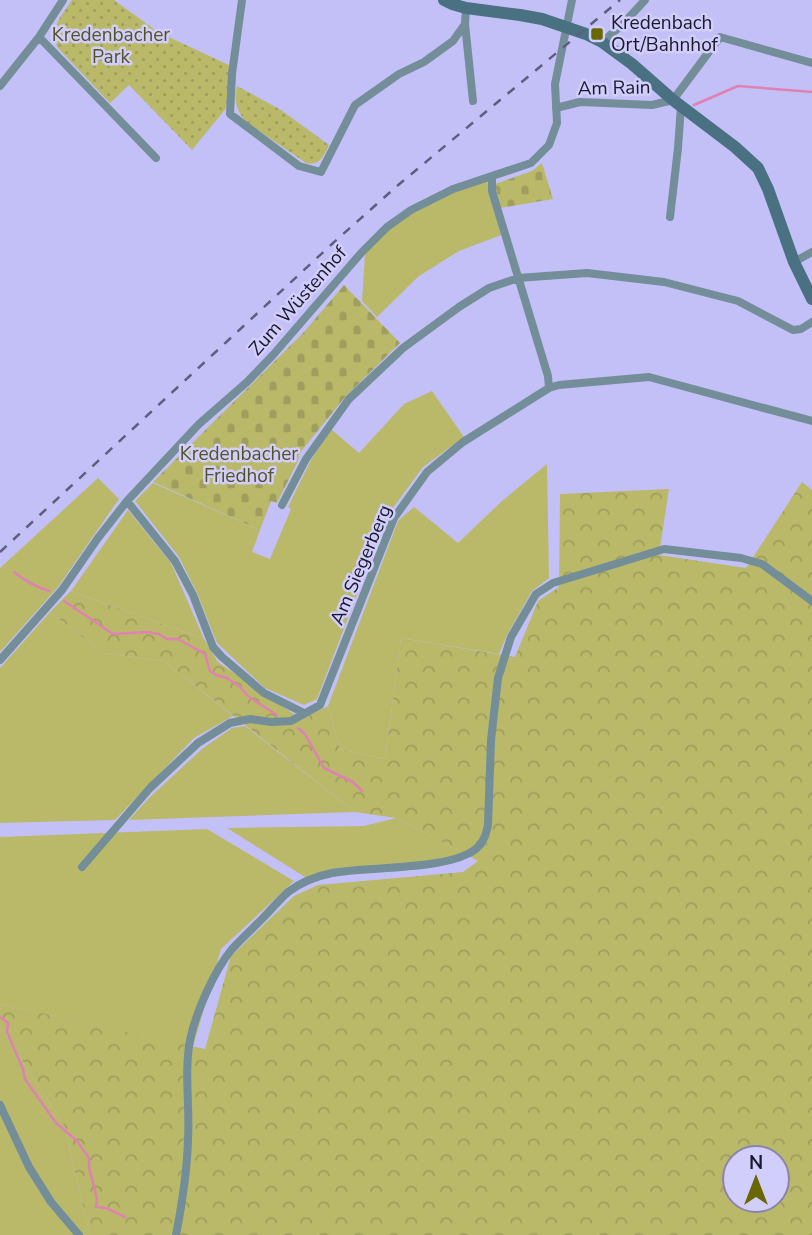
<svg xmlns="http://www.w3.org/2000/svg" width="812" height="1235" viewBox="0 0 812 1235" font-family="'Nunito Sans',sans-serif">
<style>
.green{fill:#bab96a}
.forest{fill:url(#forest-crowns);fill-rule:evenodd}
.cemetery{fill:url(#cemetery-stones)}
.park{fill:url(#park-dots)}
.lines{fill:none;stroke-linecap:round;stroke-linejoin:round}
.stream{stroke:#e081b4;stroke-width:2.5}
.minor{stroke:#738d99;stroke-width:8}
.secondary{stroke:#497182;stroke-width:12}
.rail{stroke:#5f5c7e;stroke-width:2.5;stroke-dasharray:9 9;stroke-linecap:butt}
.poi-dot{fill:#6a6700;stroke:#d1cefb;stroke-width:2.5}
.labels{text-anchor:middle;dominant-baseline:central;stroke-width:5;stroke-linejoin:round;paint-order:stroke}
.poi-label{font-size:19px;fill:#1a182c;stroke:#d1cefb;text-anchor:start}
.park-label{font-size:19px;fill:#545326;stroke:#d1cefb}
.street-label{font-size:19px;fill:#1a182c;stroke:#d1cefb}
</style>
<defs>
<pattern id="forest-crowns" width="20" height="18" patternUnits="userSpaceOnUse" patternTransform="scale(1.75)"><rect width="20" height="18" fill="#bab96a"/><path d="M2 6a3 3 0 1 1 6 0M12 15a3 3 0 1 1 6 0" fill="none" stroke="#9f9e5c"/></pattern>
<pattern id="cemetery-stones" width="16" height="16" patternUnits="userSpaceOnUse" patternTransform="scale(1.75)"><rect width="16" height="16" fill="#bab96a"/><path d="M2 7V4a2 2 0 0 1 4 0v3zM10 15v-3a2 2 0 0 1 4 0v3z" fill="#9f9e5c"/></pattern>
<pattern id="park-dots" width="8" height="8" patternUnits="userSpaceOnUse" patternTransform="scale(1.75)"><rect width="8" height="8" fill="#bab96a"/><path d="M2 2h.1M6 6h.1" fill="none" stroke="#9f9e5c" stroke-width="1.8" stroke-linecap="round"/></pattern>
</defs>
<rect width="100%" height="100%" fill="#c3c0f7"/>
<!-- green -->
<path class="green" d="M487,181l17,53 -45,17 -40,25 -42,41 -15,-16 3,-47 25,-27 21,-14 43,-21z
M432,391l32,46 -41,30 -36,49 -70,183 -13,6 -39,-17 -48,-45 -20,-50 -18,-36 -44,-56 18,-18 107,47 -8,22 18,7 21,-50 -3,-2 23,-47 20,-31 28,24 45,-49z
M547,464l2,114 -17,13 -25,44 -8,19 -98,-16 -16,121 -45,-10 -12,-43 70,-185 16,-14 44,36 44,-42z
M98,478l21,21 -61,88 -58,65v-84z
M128,510l43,53 33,76 -133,-48z
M50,612l53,41 61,8 69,55 -39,22 -79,82 -115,3v-155z
M245,726l110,86 -226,8 20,-22 53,-49 30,-21z
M396,818l69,36 -55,10 -60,3 -45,10 -78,-49 137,-2z
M207,829l87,52 -73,68 -28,98 -193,-43v-167z
M0,1026l64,99 26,110h-90z"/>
<!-- forest -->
<path class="forest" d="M802,482l10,8v745h-722l-26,-110 -64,-99v-22l205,45 26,-93 63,-60 24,-11 145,-13 15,-11 -82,-43 -41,-6 -191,-151 -61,-8 -53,-41 21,-21 133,48 14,23 83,57 27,-13 12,43 45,10 16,-121 114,19 23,-56 21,-14 1,-93 109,-5 -10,66 87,13zM735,1158h42v42h-42z"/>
<!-- cemetery -->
<path class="cemetery" d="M542,163l11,36 -53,9 -5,-24 37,-13z
M344,285l56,58 -54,53 -47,58 -1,7 -21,42 -6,-2 -11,29 -107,-48 151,-150z"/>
<!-- park -->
<path class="park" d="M72,0h42l44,32 73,34 -4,41 -35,43 -63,-65 -19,18 -52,-55c-10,-20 3,-31 14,-48z
M237,86l44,24 48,35c-5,11 -9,21 -23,18l-60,-41c-10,-12 -12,-21 -9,-36z"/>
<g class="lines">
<!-- stream -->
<path class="stream" d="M694,105l44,-19 74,6
M14,572c11,9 22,15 35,19
M64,601l49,33 35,-2 11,2 8,5h11l27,15 5,17 6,4 11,3 13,9 9,10 28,18
M298,728l7,6 19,34 29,14 9,9
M0,1017l8,6 -1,9 16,37 2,10 31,44 20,17 13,18v9l8,32 -1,8 10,1 19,9"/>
<!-- minor -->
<path class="minor" d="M242,0l-10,74 -2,40 69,52 22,6 34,-67 44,-31 25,-12 29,-21 12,-17
M466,8l-1,16 8,77
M39,37l117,121
M602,42l20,-17 23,-25
M0,86l39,-49 24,-37
M556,108l24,-6 72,3 21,-5 47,-63 92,26
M492,177v14l56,185 1,12
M670,217l8,-69 3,-42
M794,262l18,-10
M127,501l48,60 18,34 20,52 9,10 42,36 40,20
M282,505l24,-46 43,-60 54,-51 56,-41 30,-19 29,-10 69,-5 77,9 74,19 55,29 8,-1 11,-7
M0,660l62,-70 36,-52 29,-37 72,-77 48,-42 26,-27 89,-103 25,-25 24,-17 42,-21 78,-26 18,-18 8,-22 -2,-39 17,-84
M82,867l68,-79 48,-45 32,-20 20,-4 21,3 20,-1 29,-16 74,-187 33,-46 36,-30 86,-54 10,-3 90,-8 163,44
M0,1105l29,62 22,35 28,33
M176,1235c6,-31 11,-63 12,-95 2,-33 -4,-67 2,-100 6,-28 24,-69 42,-91 10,-11 20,-20 30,-30 9,-9 17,-19 26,-27 12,-9 29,-16 44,-19 36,-7 118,-2 145,-25 7,-6 9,-14 11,-23l3,-85 7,-62 13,-41 25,-43 17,-11 111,-34 77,9 21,6 50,37"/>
<!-- secondary -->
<path class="secondary" d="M444,0l8,4 14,4 54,7 22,4 44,15 16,8 30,22 41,36 62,47 23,21 10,21 26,73 18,37"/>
<!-- rail -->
<path class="rail" d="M0,552l332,-308 65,-58 223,-186"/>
</g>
<!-- markers -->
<rect class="poi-dot" x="590" y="27" width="14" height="14" rx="3.5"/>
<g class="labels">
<!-- poi labels -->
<g class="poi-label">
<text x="611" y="23">Kredenbach<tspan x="611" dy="22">Ort/Bahnhof</tspan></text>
</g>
<!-- park labels -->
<g class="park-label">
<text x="111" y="35">Kredenbacher<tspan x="111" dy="22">Park</tspan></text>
<text x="239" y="454">Kredenbacher<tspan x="239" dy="22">Friedhof</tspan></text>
</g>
<!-- street labels -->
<g class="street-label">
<text transform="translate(614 88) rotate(-1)">Am Rain</text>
<text transform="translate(298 301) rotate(-49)">Zum Wüstenhof</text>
<text transform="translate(361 565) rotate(-67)">Am Siegerberg</text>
</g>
</g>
<!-- north arrow -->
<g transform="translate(756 1179)"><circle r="33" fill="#d1cefb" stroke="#8885a8" stroke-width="2"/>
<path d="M0-5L12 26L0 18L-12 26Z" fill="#6a6700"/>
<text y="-10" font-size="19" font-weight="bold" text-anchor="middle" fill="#1a182c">N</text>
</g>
</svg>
